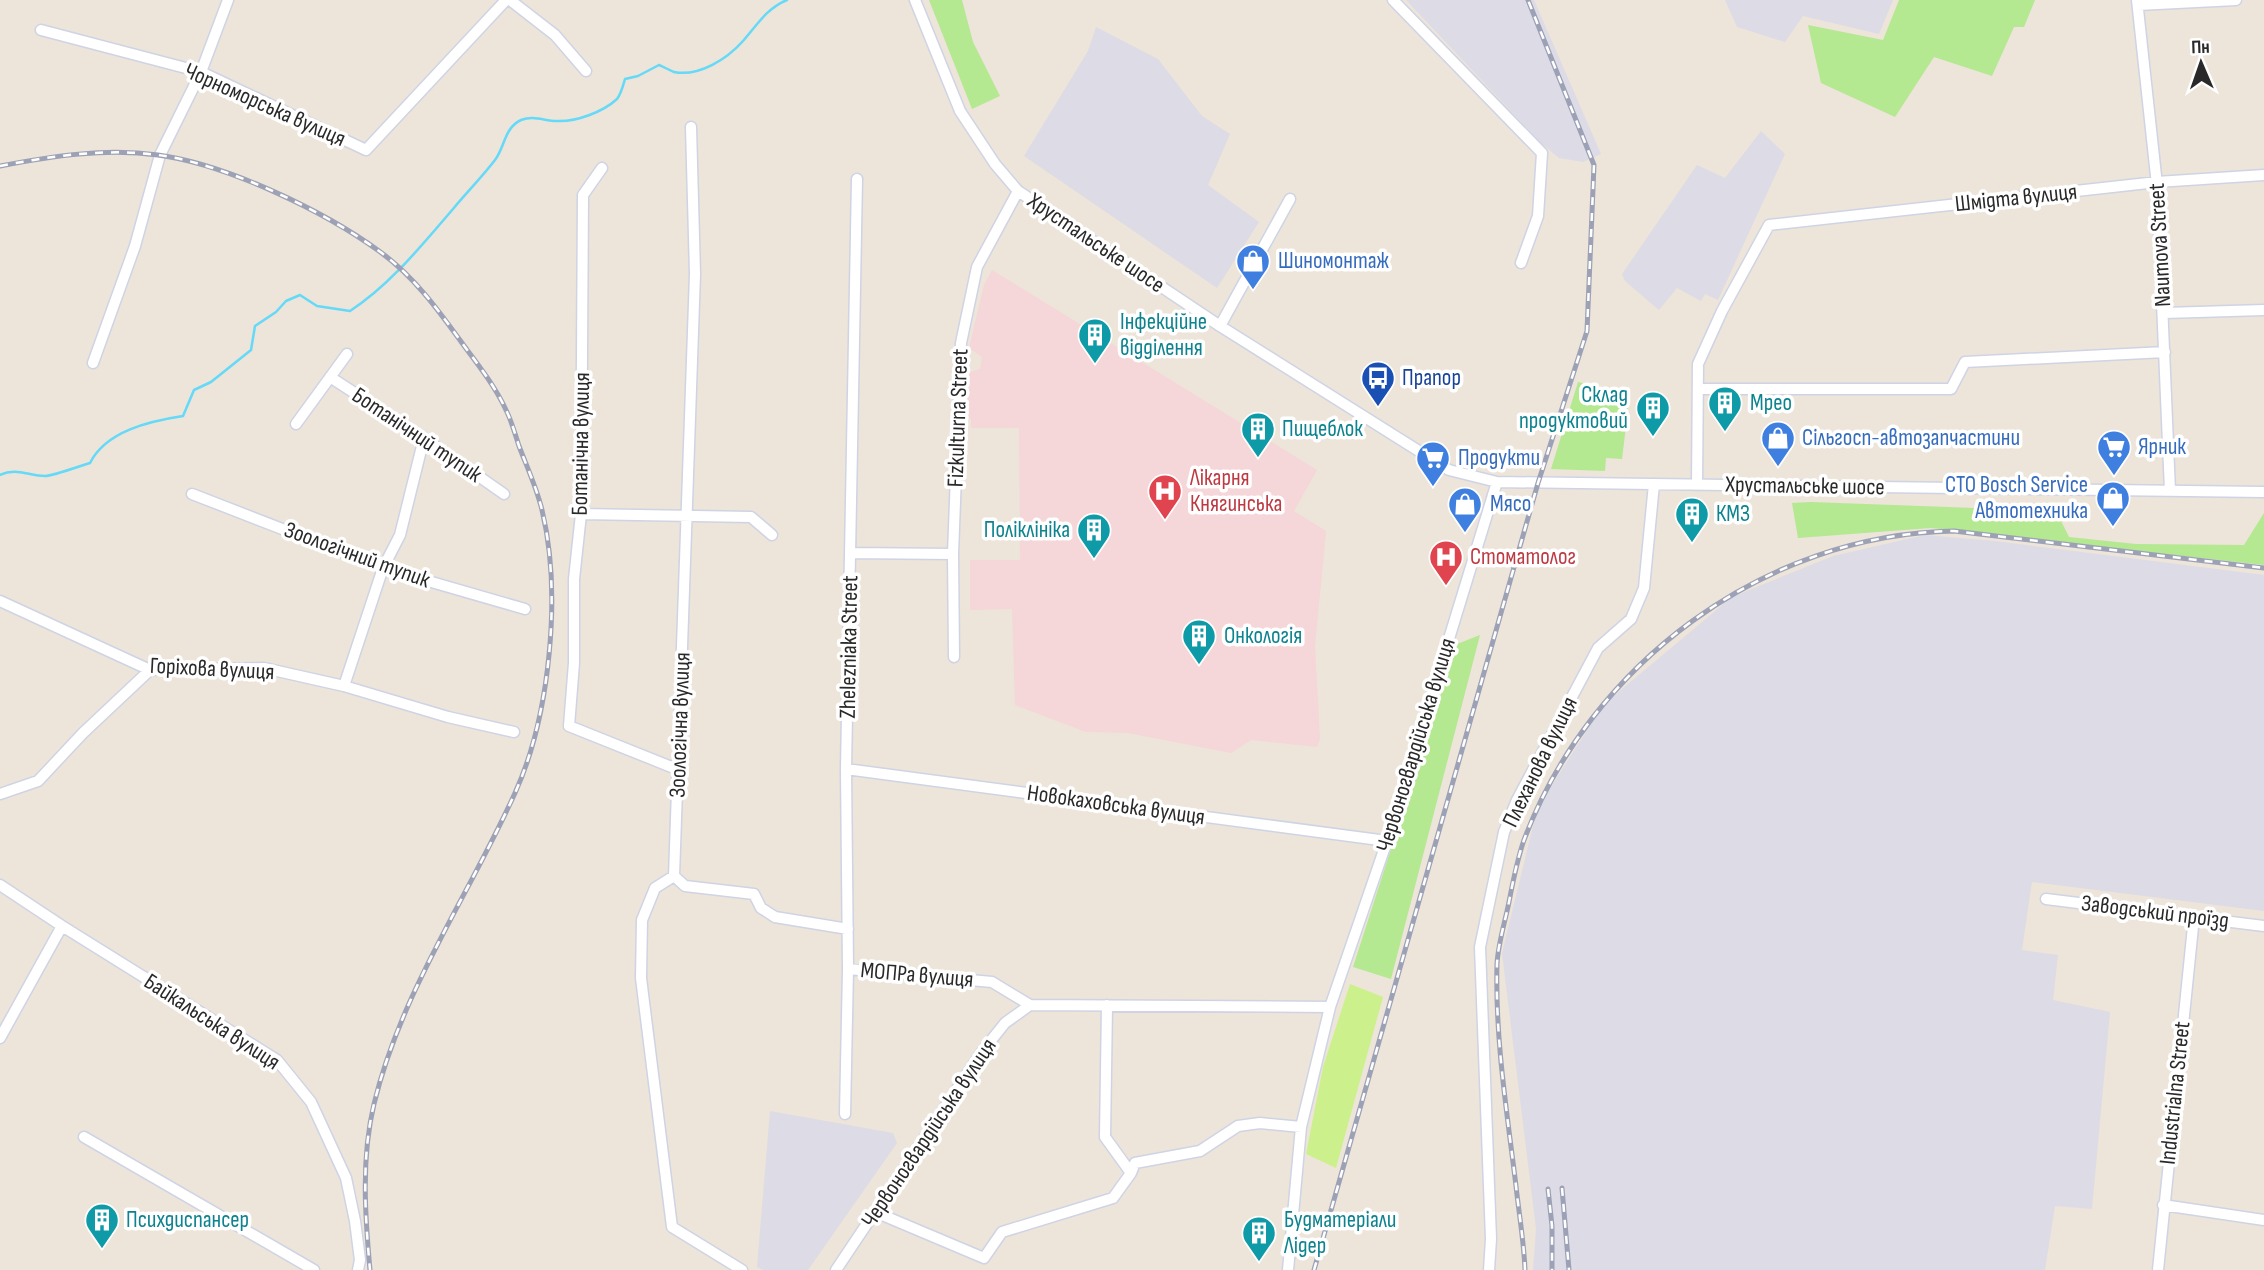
<svg xmlns="http://www.w3.org/2000/svg" width="2264" height="1270" viewBox="0 0 2264 1270" font-family="'Sofia Sans Condensed',sans-serif">
<style>
.industrial{fill:#dddbe5}
.medical{fill:#f5d6d9}
.green{fill:#b4e891}
.pitch{fill:#ccf18c}
.lines{fill:none;stroke-linecap:round;stroke-linejoin:round}
.stream{stroke:#64d9f8;stroke-width:2.5}
.minor-casing{stroke:#cfd4e4;stroke-width:13}
.minor{stroke:#fff;stroke-width:10}
.rail-casing{stroke:#9ca1b6;stroke-width:5}
.rail{stroke:#fff;stroke-width:2.5;stroke-dasharray:8;stroke-linecap:butt}
.labels{text-anchor:middle;dominant-baseline:central;stroke-width:7;stroke-linejoin:round;paint-order:stroke}
.street-label{font-size:23px;fill:#292929;stroke:#fff}
.shop-label{font-size:23px;fill:#366cbe;stroke:#fff;text-anchor:start}
.culture-label{font-size:23px;fill:#0d838f;stroke:#fff;text-anchor:start}
.transit-label{font-size:23px;fill:#164399;stroke:#fff;text-anchor:start}
.health-label{font-size:23px;fill:#be3a42;stroke:#fff;text-anchor:start}
</style>
<rect width="100%" height="100%" fill="#ede4da"/>
<!-- industrial -->
<path class="industrial" d="M1406,0h128l67,154 -18,8 -24,-4 -19,-16z
M1725,0h168l-14,34 -76,-18 -18,26 -48,-15z
M1096,27l62,32 44,57 28,18 -22,51 51,37 -42,66 -193,-132 64,-105z
M1761,131l24,23 -67,146 -13,-6 -4,7 -24,-13 -18,22 -34,-29 -3,-7 75,-109 28,13z
M1925,535l70,6 269,34v336l-232,-29 -10,68 36,5 -5,45 57,12 -18,197 -37,-3 -10,64h-512l3,-41 -34,-276 32,-131 11,-26 59,-92 128,-107 101,-41z
M770,1111l123,22 4,10 -89,127h-45l-6,-3z"/>
<!-- medical -->
<path class="medical" d="M992,270l325,200 -23,41 32,20 -11,115 5,93 -3,8 -66,-7 -20,13 -103,-20 -42,-1 -71,-27 -3,-96 -42,1v-50h50l-1,-132h-48v-9l-5,-1 1,-45 13,-4 2,-12 -13,-9 15,-63z"/>
<!-- green -->
<path class="green" d="M929,0h33l11,42 27,54 -28,13z
M1899,0h136l-11,27h-10l-22,49 -58,-19 -39,60 -74,-34 -13,-58 75,15z
M1578,382l52,11 -8,66 -16,-1 -1,13 -54,-2z
M1811,502l245,9 13,26 67,7 108,1 20,-32v52l-333,-37 -133,10 -6,-35z
M1480,635l-89,344 -38,-12 104,-323z"/>
<!-- pitch -->
<path class="pitch" d="M1350,984l33,13 -47,171 -30,-14 17,-87z"/>
<g class="lines">
<!-- stream -->
<path class="stream" d="M0,475c16,-8 29,1 45,1 8,0 35,-10 45,-13 16,-32 60,-42 93,-47l11,-26 17,-8 40,-32 4,-24 21,-14 10,-11 14,-6 17,11 33,5c40,-26 72,-66 103,-102 14,-17 29,-32 42,-49 10,-13 9,-32 26,-40 13,-5 23,1 36,1 19,1 46,-9 60,-22 4,-5 6,-13 8,-20l13,-3 21,-11c5,2 10,5 15,7 25,5 53,-13 69,-31 14,-16 24,-33 44,-41"/>
<!-- minor casing -->
<g class="minor-casing">
<path id="minor" d="M510,0l45,35 31,36
M915,0l45,111 35,53 23,27 202,135 229,144 48,12 767,10
M1393,0l149,153 -4,63 -17,47
M2137,0l20,185 13,306
M2138,5l98,-5
M41,30l160,42 165,78 140,-150
M691,127l4,147 -21,602 -19,12 -13,32 -1,58 31,249 70,43
M602,168l-19,27 -2,319 -7,65v84l-5,63 110,44
M2164,313l100,-3
M1220,326l70,-127
M93,363l42,-117 25,-91 41,-83 27,-72
M330,377l94,61 80,56
M1698,389h253l14,-27 200,-10
M296,424l51,-70
M1697,485l1,-121 24,-53 47,-86 388,-43 107,-7
M192,494l191,74 142,41
M581,514l170,3 21,18
M851,553l102,1
M0,601l150,69 114,-2 80,18 104,31 66,15
M954,657l-1,-103 8,-211 16,-76 41,-76
M344,686l39,-118 17,-33 24,-97
M846,769l541,72
M0,794l38,-13 45,-48 67,-63
M674,876l11,10 69,8 7,14 14,9 73,12
M0,885l62,41
M2046,899l218,27
M848,969l144,13 38,23 300,2
M1107,1005l-2,132 26,36
M0,1038l62,-112 215,134 34,42 35,76 9,43 5,39 -2,10
M845,1114l3,-145 -2,-200 11,-590
M84,1137l230,133
M2163,1205l101,15
M875,1212l109,46 18,-26 111,-34 18,-25 4,-10 65,-12 38,-25 22,-3 41,4
M836,1270l145,-217 24,-30 25,-18
M1288,1270l13,-143 29,-120 57,-166 110,-359
M1489,1270l2,-31 -11,-292 24,-115 13,-32 81,-152 33,-29 13,-31 10,-104
M2158,1270l36,-353"/>
</g>
<!-- minor -->
<use href="#minor" class="minor"/>
<!-- rail casing -->
<g class="rail-casing">
<path id="rail" d="M0,166c52,-10 105,-18 158,-11 68,9 166,56 221,96 36,26 60,60 86,96 15,20 31,41 41,63 6,12 9,24 13,36 8,21 18,43 23,64 20,83 8,206 -27,283 -47,104 -114,199 -141,311 -13,54 -9,111 -4,166
M1562,1188l7,82
M1548,1189l4,37v44
M1314,1270l224,-787 49,-152 7,-166 -66,-165
M1525,1270c-1,-28 -6,-56 -9,-84 -9,-74 -21,-147 -19,-222 1,-20 8,-42 12,-62 4,-21 8,-42 15,-62 66,-176 241,-306 430,-309l310,37"/>
</g>
<!-- rail -->
<use href="#rail" class="rail"/>
</g>
<!-- icons -->
<defs>
<g id="shop-pin" transform="scale(1.75)"><path d="M0 17L-7.5 6A9.5 9.5 0 1 1 7.5 6Z" fill="#3f7fe0" stroke="#fff"/><path d="M-5-2.5h2.3a2.7 3.5 0 0 1 5.4 0H5L5.5 6h-11ZM-1.5-2.5h3a1.5 2.3 0 0 0-3 0Z" fill="#fff"/></g>
<g id="building-pin" transform="scale(1.75)"><path d="M0 17L-7.5 6A9.5 9.5 0 1 1 7.5 6Z" fill="#0f9aa8" stroke="#fff"/><path d="M-4-6H4V6H1V3H-1V6H-4ZM-2.5-4.3h1.7v1.8h-1.7ZM.8-4.3h1.7v1.8H.8ZM-2.5-1h1.7V.8h-1.7ZM.8-1h1.7V.8H.8Z" fill="#fff"/></g>
<g id="bus-pin" transform="scale(1.75)"><path d="M0 17L-7.5 6A9.5 9.5 0 1 1 7.5 6Z" fill="#1a4fb4" stroke="#fff"/><path d="M-5-6H5V4H4V6H2V4H-2V6H-4V4H-5ZM-3.5-4V0h7V-4ZM-3.5 1.2v1.5H-2V1.2ZM2 1.2v1.5H3.5V1.2Z" fill="#fff"/></g>
<g id="supermarket-pin" transform="scale(1.75)"><path d="M0 17L-7.5 6A9.5 9.5 0 1 1 7.5 6Z" fill="#3f7fe0" stroke="#fff"/><path d="M-6-5.5h2.5l.6 2H6L4.5 2H-2.5L-4.4-4H-6ZM-1.5 3.2a1.3 1.3 0 1 0 .1 0ZM3 3.2a1.3 1.3 0 1 0 .1 0Z" fill="#fff"/></g>
<g id="hospital-pin" transform="scale(1.75)"><path d="M0 17L-7.5 6A9.5 9.5 0 1 1 7.5 6Z" fill="#e0444e" stroke="#fff"/><path d="M-5-5h3v3.5h4V-5h3V5h-3V1.5h-4V5h-3Z" fill="#fff"/></g>
</defs>
<g fill-rule="evenodd">
<use href="#shop-pin" x="1253" y="261"/>
<use href="#building-pin" x="1095" y="335"/>
<use href="#bus-pin" x="1378" y="378"/>
<use href="#building-pin" x="1725" y="403"/>
<use href="#building-pin" x="1653" y="408"/>
<use href="#building-pin" x="1258" y="429"/>
<use href="#shop-pin" x="1778" y="438"/>
<use href="#supermarket-pin" x="2114" y="447"/>
<use href="#supermarket-pin" x="1433" y="458"/>
<use href="#hospital-pin" x="1165" y="491"/>
<use href="#shop-pin" x="2113" y="498"/>
<use href="#shop-pin" x="1465" y="504"/>
<use href="#building-pin" x="1692" y="514"/>
<use href="#building-pin" x="1094" y="530"/>
<use href="#hospital-pin" x="1446" y="557"/>
<use href="#building-pin" x="1199" y="636"/>
<use href="#building-pin" x="102" y="1220"/>
<use href="#building-pin" x="1259" y="1233"/>
</g>
<g class="labels">
<!-- street labels -->
<g class="street-label">
<text transform="translate(265 105) rotate(24)">Чорноморська вулиця</text>
<text transform="translate(2016 198) rotate(-6)">Шмідта вулиця</text>
<text transform="translate(1096 243) rotate(34)">Хрустальське шосе</text>
<text transform="translate(2160 245) rotate(-93)">Naumova Street</text>
<text transform="translate(958 418) rotate(-88)">Fizkulturna Street</text>
<text transform="translate(417 435) rotate(34)">Ботанічний тупик</text>
<text transform="translate(581 444) rotate(-89)">Ботанічна вулиця</text>
<text transform="translate(1805 486) rotate(1)">Хрустальське шосе</text>
<text transform="translate(357 555) rotate(20)">Зоологічний тупик</text>
<text transform="translate(849 647) rotate(-89)">Zhelezniaka Street</text>
<text transform="translate(212 669) rotate(3)">Горіхова вулиця</text>
<text transform="translate(680 725) rotate(-88)">Зоологічна вулиця</text>
<text transform="translate(1416 745) rotate(-73)">Червоногвардійська вулиця</text>
<text transform="translate(1540 762) rotate(-64)">Плеханова вулиця</text>
<text transform="translate(1116 805) rotate(8)">Новокаховська вулиця</text>
<text transform="translate(2155 912) rotate(7)">Заводський проїзд</text>
<text transform="translate(917 975) rotate(5)">МОПРа вулиця</text>
<text transform="translate(212 1022) rotate(33)">Байкальська вулиця</text>
<text transform="translate(2175 1093) rotate(-84)">Industrialna Street</text>
<text transform="translate(929 1133) rotate(-56)">Червоногвардійська вулиця</text>
</g>
<!-- shop labels -->
<g class="shop-label">
<text x="1278" y="261">Шиномонтаж</text>
<text x="1802" y="438">Сільгосп-автозапчастини</text>
<text x="2138" y="447">Ярник</text>
<text x="1458" y="458">Продукти</text>
<text x="2088" y="485" text-anchor="end">СТО Bosch Service<tspan x="2088" dy="26">Автотехника</tspan></text>
<text x="1490" y="504">Мясо</text>
</g>
<!-- culture labels -->
<g class="culture-label">
<text x="1120" y="322">Інфекційне<tspan x="1120" dy="26">відділення</tspan></text>
<text x="1628" y="395" text-anchor="end">Склад<tspan x="1628" dy="26">продуктовий</tspan></text>
<text x="1750" y="403">Мрео</text>
<text x="1282" y="429">Пищеблок</text>
<text x="1716" y="514">КМЗ</text>
<text x="1070" y="530" text-anchor="end">Поліклініка</text>
<text x="1224" y="636">Онкологія</text>
<text x="126" y="1220">Психдиспансер</text>
<text x="1284" y="1220">Будматеріали<tspan x="1284" dy="26">Лідер</tspan></text>
</g>
<!-- transit labels -->
<g class="transit-label">
<text x="1402" y="378">Прапор</text>
</g>
<!-- health labels -->
<g class="health-label">
<text x="1190" y="478">Лікарня<tspan x="1190" dy="26">Княгинська</tspan></text>
<text x="1470" y="557">Стоматолог</text>
</g>
</g>
<!-- north arrow -->
<g transform="translate(2201 63) rotate(358)" stroke="#ffffff" stroke-width="5" paint-order="stroke">
<path d="M0-5L12 26L0 18L-12 26Z" fill="#292929"/>
<text y="-10" font-size="19" font-weight="bold" text-anchor="middle" fill="#292929">Пн</text>
</g>
</svg>
